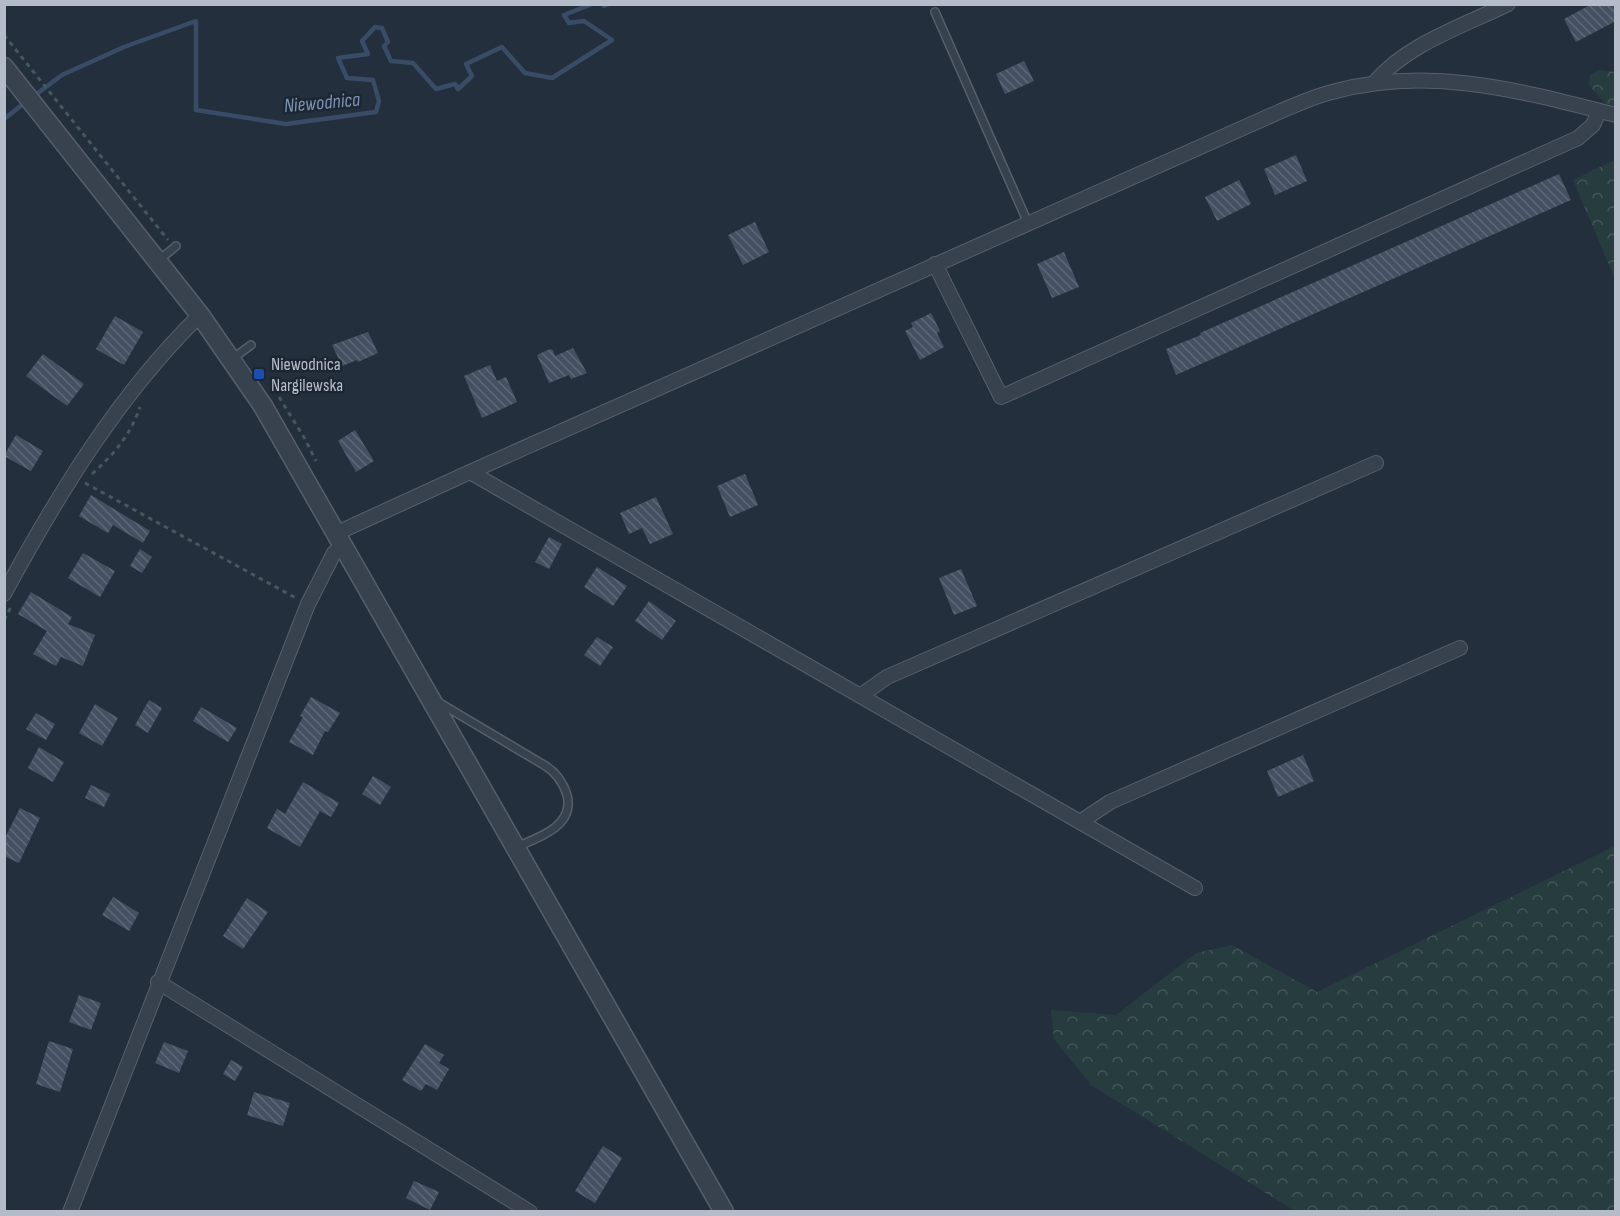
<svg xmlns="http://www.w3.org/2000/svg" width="1620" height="1216" viewBox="0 0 1620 1216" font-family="'Sofia Sans Condensed',sans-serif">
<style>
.forest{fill:url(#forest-crowns)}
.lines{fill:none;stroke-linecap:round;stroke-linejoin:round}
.stream{stroke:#394c67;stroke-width:4.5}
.building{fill:url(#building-back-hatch)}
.service-casing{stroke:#565f6c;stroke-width:10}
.minor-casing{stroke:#565f6c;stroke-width:16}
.tertiary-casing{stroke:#565f6c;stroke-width:21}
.path{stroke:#44595c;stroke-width:3;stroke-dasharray:4.5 4.5;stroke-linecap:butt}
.service{stroke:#38414e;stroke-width:7}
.minor{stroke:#38414e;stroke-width:14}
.tertiary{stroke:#38414e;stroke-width:18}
.transit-dot{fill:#1a4fb4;stroke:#1d2633;stroke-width:2}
.labels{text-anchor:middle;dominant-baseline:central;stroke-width:5;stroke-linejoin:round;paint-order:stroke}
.poi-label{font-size:18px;fill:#b4bcc9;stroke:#1d2633;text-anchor:start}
.water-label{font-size:20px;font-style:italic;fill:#7c92b1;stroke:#1d2633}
</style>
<defs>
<pattern id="forest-crowns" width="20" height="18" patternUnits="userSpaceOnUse" patternTransform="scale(1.5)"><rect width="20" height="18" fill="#263c3f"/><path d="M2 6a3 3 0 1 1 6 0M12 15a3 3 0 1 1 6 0" fill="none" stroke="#435659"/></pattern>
<pattern id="building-back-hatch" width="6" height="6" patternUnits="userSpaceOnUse" patternTransform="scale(1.5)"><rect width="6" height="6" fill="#455162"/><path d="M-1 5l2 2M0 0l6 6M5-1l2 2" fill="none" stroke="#5d6877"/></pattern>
</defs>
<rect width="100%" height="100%" fill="#242f3e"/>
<!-- forest -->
<path class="forest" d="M1599,70l16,2v43l-26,-30 1,-10z
M1615,160v119l-42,-99z
M1615,846v365h-320l-204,-126 -37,-46 -3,-29 65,5 80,-62 36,-8 85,47z"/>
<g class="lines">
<!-- stream -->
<path class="stream" d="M603,4l1,2 5,-2
M34,96l28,-21 62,-28 72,-26v89l90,14 90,-12 3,-11 -6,-21 -26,-2 -9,-20 30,-4 -6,-13 13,-14 7,1 6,14 -4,4 7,15 22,2 23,26 19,-5 3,5 14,-13 -6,-12 36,-17 23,26 27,5 60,-38 -28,-19 -15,2 -5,-8 28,-11
M4,119l23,-18"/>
</g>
<!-- building -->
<path class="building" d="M1592,4h24v17l-40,21 -12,-23z
M1024,61l10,20 -29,13 -9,-20z
M1296,155l11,26 -32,14 -11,-26z
M1559,174l12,26 -395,175 -10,-26 35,-14 -1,-2 34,-15z
M1239,180l12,24 -34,17 -12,-24z
M755,222l14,30 -26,13 -15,-30z
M1064,252l15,35 -27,11 -15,-34z
M931,313l9,18 -3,2 7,14 -24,13 -15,-29 8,-4 -2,-4z
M115,316l28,16 -19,33 -28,-16z
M368,332l10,21 -20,9 -1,-2 -15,6 -10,-21z
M573,348l14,25 -16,6 -2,-4 -20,8 -12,-28 13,-6 3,1 2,6z
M43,354l41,30 -17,22 -41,-30z
M490,365l7,16 9,-4 11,25 -35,16 -18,-42z
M355,430l19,31 -18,11 -18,-31z
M16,435l27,16 -12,20 -27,-15z
M745,474l13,31 -28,12 -13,-31z
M91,495l59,36 -7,12 -30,-18 -5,8 -29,-17z
M656,497l17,37 -23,10 -8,-16 -13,6 -9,-21z
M549,537l13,7 -13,25 -14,-7z
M140,549l12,8 -10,16 -12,-7z
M83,553l32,18 -15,26 -32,-19z
M597,567l30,19 -14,20 -29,-19z
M961,569l16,37 -23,9 -15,-37z
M31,592l41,25 -4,7 27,11 -12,31 -22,-9 -5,9 -23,-12 14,-23 -29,-17z
M649,601l27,20 -14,19 -27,-19z
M597,637l16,10 -13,19 -16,-11z
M311,697l29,16 -12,19 -3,-1 -12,24 -24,-13 14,-25 -3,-1z
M149,700l13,8 -14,25 -13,-8z
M95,704l23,14 -16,28 -23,-13z
M201,707l36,21 -9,14 -35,-21z
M36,713l19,11 -9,16 -20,-11z
M39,747l25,15 -11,20 -25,-14z
M1303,755l11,26 -36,16 -11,-26z
M373,776l18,11 -11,18 -18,-11z
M303,782l36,21 -8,14 -11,-6 -20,36 -33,-19 10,-19 8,5z
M91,785l19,9 -6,13 -19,-9z
M20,808l20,10 -21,45 -15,-7v-16z
M113,897l26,16 -10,18 -27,-16z
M247,898l21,14 -25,37 -20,-13z
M79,995l22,8 -10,27 -22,-8z
M49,1041l24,8 -13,43 -24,-8z
M164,1042l24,9 -9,22 -24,-10z
M425,1044l19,11 -5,8 10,6 -12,21 -11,-6 -5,7 -19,-11z
M231,1060l12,7 -8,14 -12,-7z
M254,1092l36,11 -7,23 -36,-11z
M603,1146l19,12 -27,45 -20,-12z
M414,1181l25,11 -9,18 -24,-12z"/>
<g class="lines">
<!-- service casing -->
<g class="service-casing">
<path id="service" d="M935,12l93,211
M158,261l18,-15
M232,359l19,-14
M438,702l106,63c12,7 19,17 23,30 8,31 -29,43 -51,52"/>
</g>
<!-- minor casing -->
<g class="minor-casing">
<path id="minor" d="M1374,83c33,-39 89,-57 134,-79
M935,264l66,133 577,-259 15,-13 6,-14
M470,472l725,416
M337,533l133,-61 811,-361c17,-7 34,-15 51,-19 98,-27 189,-1 284,23
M4,594c54,-100 115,-200 196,-279
M860,696l27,-19 489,-214
M1080,822l30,-20 350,-154
M158,982l372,230
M70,1212l238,-608 26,-51 9,-8"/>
</g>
<!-- tertiary casing -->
<g class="tertiary-casing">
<path id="tertiary" d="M4,67l196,248 63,91 461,806"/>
</g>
<!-- path -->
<path class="path" d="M4,35l164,205
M279,397l26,42 11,22
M92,474c22,-20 38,-38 48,-67
M85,483l211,115
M4,620l8,-15"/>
<!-- service -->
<use href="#service" class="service"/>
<!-- minor -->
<use href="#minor" class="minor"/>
<!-- tertiary -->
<use href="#tertiary" class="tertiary"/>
</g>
<!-- markers -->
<rect class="transit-dot" x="253" y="368" width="12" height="12" rx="3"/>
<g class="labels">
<!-- poi labels -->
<g class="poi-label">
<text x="271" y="364">Niewodnica<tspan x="271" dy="21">Nargilewska</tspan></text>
</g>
<!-- water labels -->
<g class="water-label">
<text transform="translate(322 103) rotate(-5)">Niewodnica</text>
</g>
</g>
<!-- border -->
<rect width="1620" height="1216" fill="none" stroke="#b4bcc9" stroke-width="12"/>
</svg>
